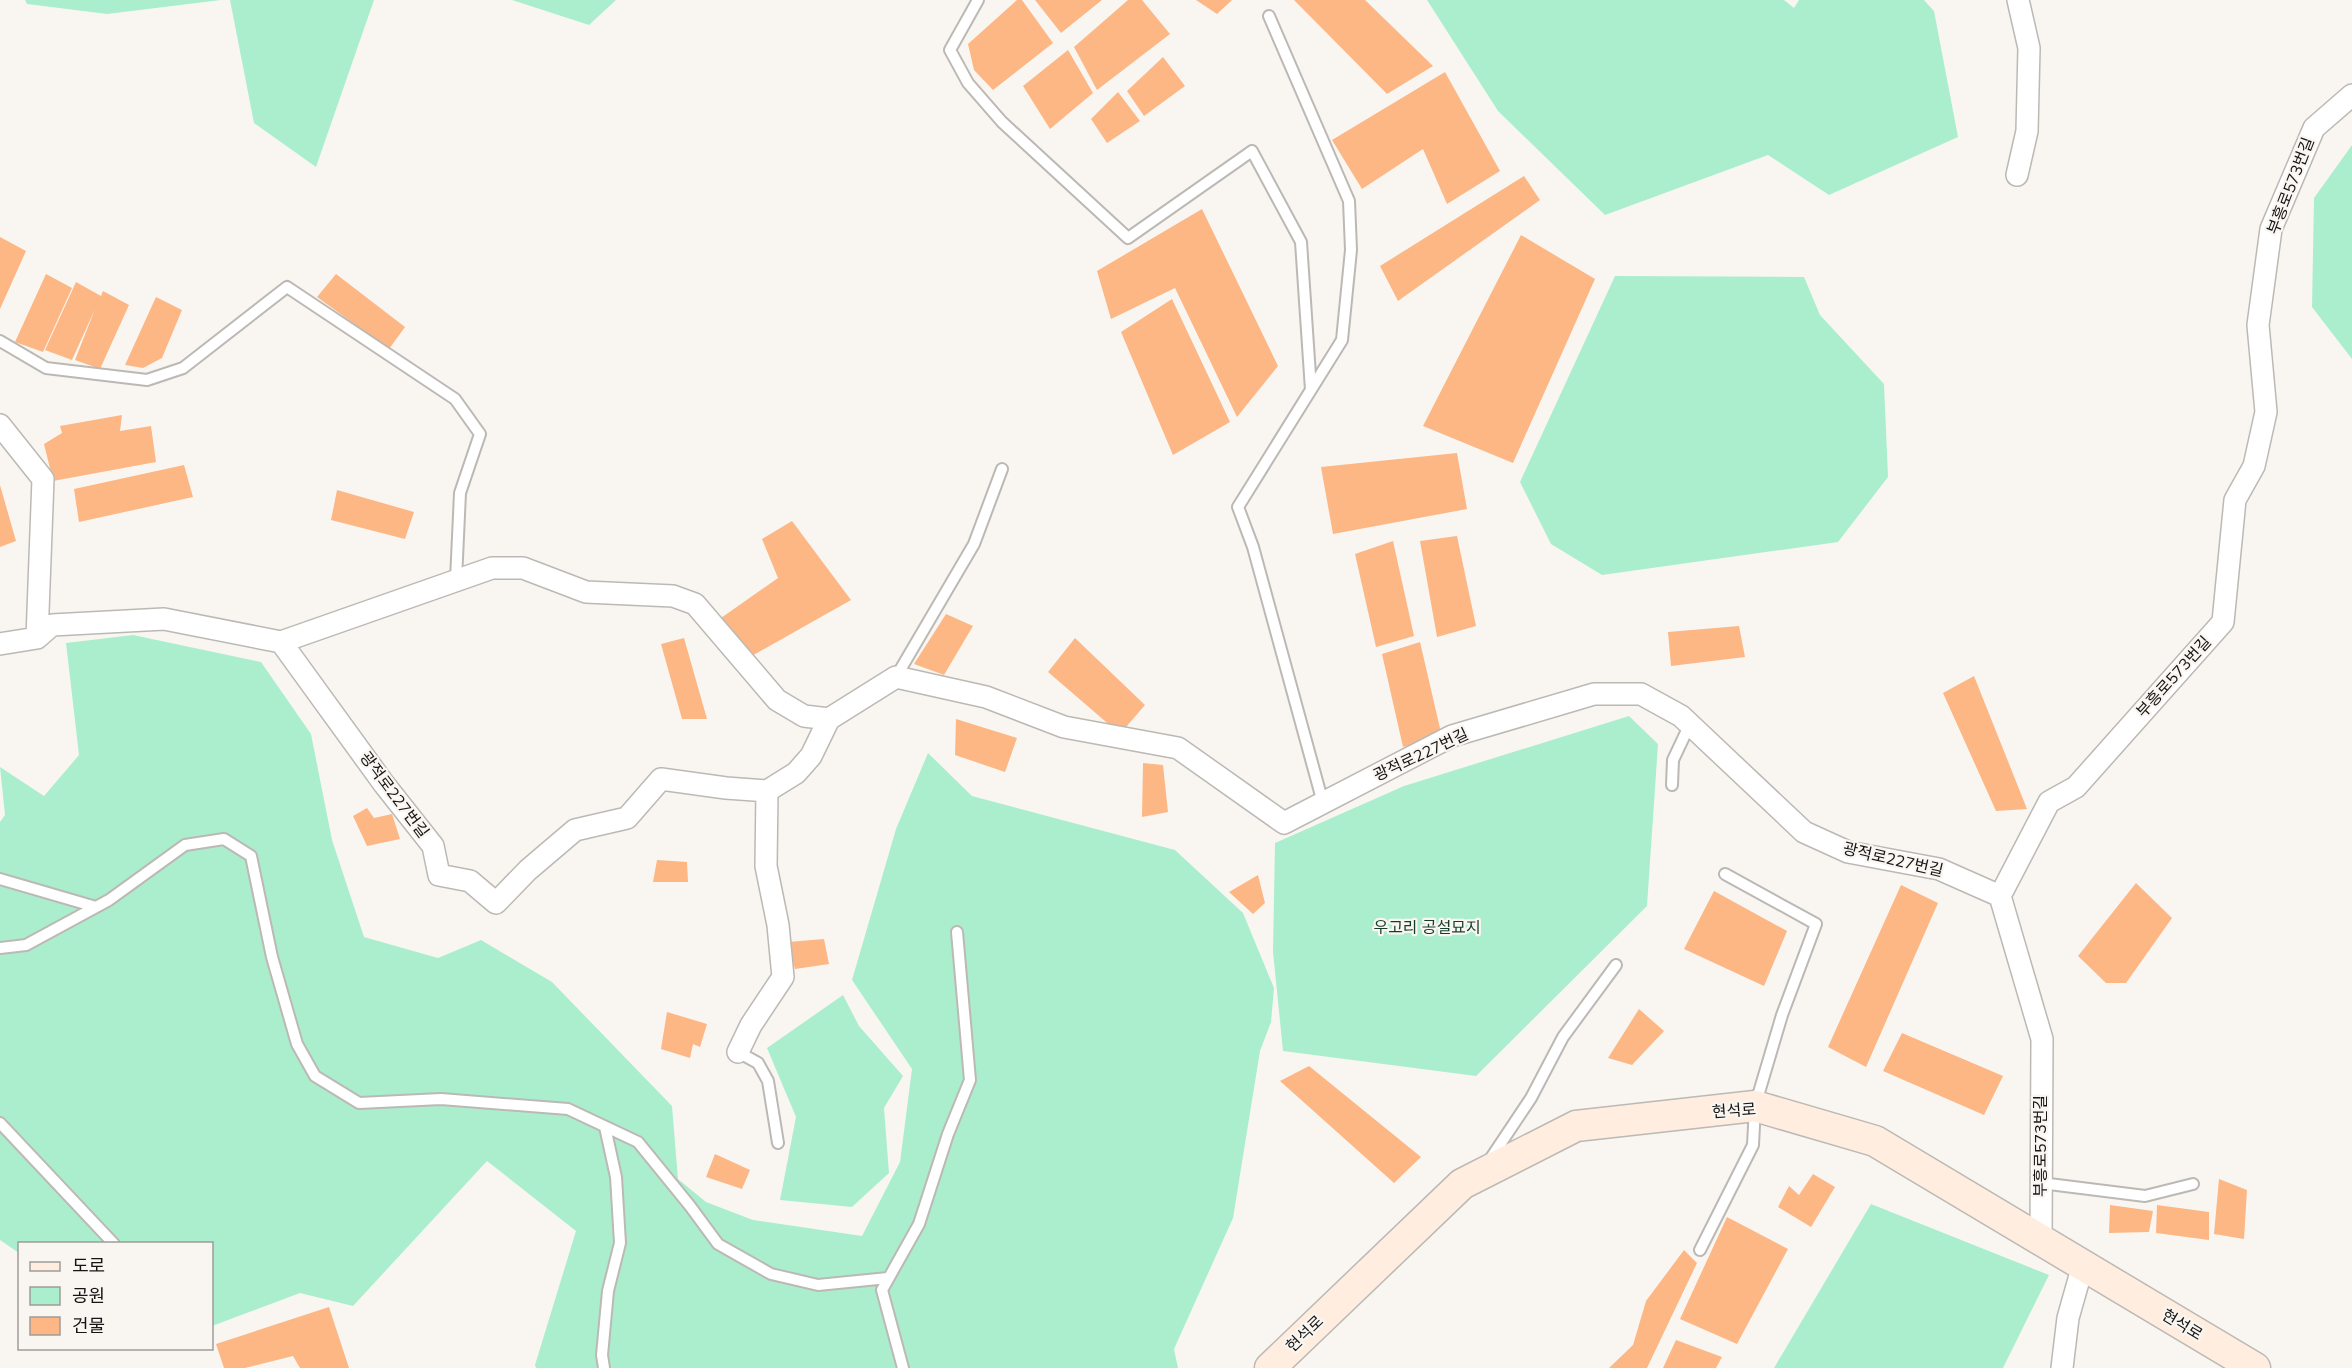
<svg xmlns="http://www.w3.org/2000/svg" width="2352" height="1368" viewBox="0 0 2352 1368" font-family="'Nunito Sans','Noto Sans KR',sans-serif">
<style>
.green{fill:#abeecd}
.building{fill:#fcb785}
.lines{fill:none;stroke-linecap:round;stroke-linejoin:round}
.lane-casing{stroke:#bcb9b5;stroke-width:14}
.street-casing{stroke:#bcb9b5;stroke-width:24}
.secondary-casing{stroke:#bcb9b5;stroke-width:33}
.lane{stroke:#fff;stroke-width:10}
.street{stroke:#fff;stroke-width:21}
.secondary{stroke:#ffeddf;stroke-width:30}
.labels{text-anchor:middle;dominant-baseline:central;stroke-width:4.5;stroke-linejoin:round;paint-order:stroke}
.street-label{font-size:16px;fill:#161514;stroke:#f9f6f2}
.park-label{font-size:16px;fill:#163d2c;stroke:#f9f6f2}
</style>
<rect width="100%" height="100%" fill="#f9f6f2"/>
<!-- green -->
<path class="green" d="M25,0h196l-114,14 -80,-10z
M230,0h144l-58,167 -62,-44z
M512,0h104l-27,25z
M1427,0h357l10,8 5,-8h125l10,11 24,126 -129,58 -61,-40 -163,60 -107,-104z
M2352,145v214l-40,-52 2,-109z
M1615,276l189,1 16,38 64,69 4,93 -50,65 -236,33 -51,-31 -31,-62z
M133,635l128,27 50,72 21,106 32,97 74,21 43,-18 71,42 120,124 6,73 28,23 47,18 109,16 38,-74 12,-93 -60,-89 44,-151 32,-76 44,43 203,54 68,63 31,75 -3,34 -11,29 -27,167 -59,131 4,19h-642l-1,-3 41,-134 -89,-70 -134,145 -53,-13 -88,33v-82h-192l-1,9 -19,-13v-418l5,-7 -5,-48 44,29 35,-41 -13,-112z
M1629,716l29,28 -11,162 -171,170 -193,-25 -10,-99 2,-109 129,-57z
M843,995l16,31 44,50 -19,32 5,65 -37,34 -72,-7 16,-83 -29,-69z
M1871,1204l178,71 -46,93h-229z"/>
<!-- building -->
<path class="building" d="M1017,0h5l31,43 -60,47 -19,-20 -6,-26z
M1035,0h67l-41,33z
M1128,0h14l28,34 -73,56 -23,-43z
M1196,0h36l-15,14z
M1294,0h71l68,66 -46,28z
M1068,50l25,43 -43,36 -27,-43z
M1163,57l22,29 -41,30 -17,-25z
M1445,72l55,99 -53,33 -24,-55 -61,40 -30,-49z
M1118,92l22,29 -33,22 -16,-24z
M1524,176l16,24 -142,101 -18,-35z
M1202,209l76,157 -41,51 -62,-129 -64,31 -14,-48z
M1521,235l74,44 -82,184 -90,-37z
M0,237l26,14 -26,58z
M46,274l26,14 -29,64 -28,-10z
M336,274l69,53 -16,22 -72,-52z
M76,282l25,14 2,-5 26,14 -29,64 -25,-9 20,-51 -23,51 -27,-10z
M156,297l26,13 -20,48 -19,10 -18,-3z
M1172,299l58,123 -57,33 -52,-123z
M122,415l-2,16 31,-5 5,36 -103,19 -9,-37 18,-11 -2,-7z
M1457,453l10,56 -134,25 -12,-67z
M184,465l9,32 -114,25 -5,-33z
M0,485l16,56 -16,6z
M337,490l77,22 -9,27 -74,-19z
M792,521l59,79 -101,57 -29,-39 57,-40 -16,-39z
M1457,536l19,90 -39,11 -17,-96z
M1393,541l21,95 -38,11 -21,-93z
M946,614l27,12 -29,49 -30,-11z
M1739,626l6,31 -74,9 -3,-34z
M684,638l23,81h-25l-21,-75z
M1075,638l70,67 -25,29 -72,-62z
M1420,642l22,95 -39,10 -21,-93z
M1974,676l53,133 -31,2 -53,-118z
M956,719l61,19 -12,34 -50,-17z
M1143,763l20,2 5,47 -26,5z
M367,808l7,10 18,-4 8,25 -33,7 -14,-30z
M657,860l30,2 1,20h-35z
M1258,875l7,28 -12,11 -24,-22z
M2136,883l36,35 -46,65h-20l-28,-27z
M1901,885l37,18 -72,164 -38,-20z
M1714,891l73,40 -23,55 -80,-37z
M824,939l5,25 -34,5 -7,-27z
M1639,1009l25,22 -32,34 -24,-7z
M667,1012l40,12 -7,23 -7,-3 -3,14 -29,-9z
M1902,1033l101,43 -19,39 -101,-44z
M1309,1066l112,91 -27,26 -114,-102z
M715,1154l35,16 -8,19 -36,-12z
M1813,1174l22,13 -24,40 -33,-20 11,-21 10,9z
M2219,1179l28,11 -3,49 -30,-5z
M2110,1205l43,6 -4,21 -40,1z
M2157,1205l52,7v28l-53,-7z
M1727,1217l61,32 -51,95 -57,-25z
M1684,1250l13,13 -50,105h-38l24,-23 13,-44z
M329,1307l20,61h-49l-7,-12 -48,12h-21l-8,-24z
M1676,1340l46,17 -6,11h-53z"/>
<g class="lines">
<!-- lane casing -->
<g class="lane-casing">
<path id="lane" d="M978,0l-28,50 18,33 34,39 126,116 124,-87 49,91 10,148
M1269,16l80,185 2,49 -9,90 -104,167 15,40 70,256
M0,341l46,27 101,12 36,-12 104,-81 168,112 25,35 -20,59 -4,87
M896,677l78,-133 28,-75
M1672,785l1,-25 17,-36
M0,879l96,28
M0,948l26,-3 83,-45 76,-55 39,-6 27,17 21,101 25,87 18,32 44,27 82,-4 127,10 70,33 52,64 28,38 53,30 47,11 70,-7
M738,1052l20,11 10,18 10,62
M0,1123l114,121
M1489,1161l42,-63 32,-61 53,-72
M2041,1183l104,13 48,-12
M1700,1250l53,-105 2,-39 27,-91 34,-91 -91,-50
M604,1368l-2,-13 6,-64 12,-48 -4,-66 -11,-50
M903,1368l-21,-78 37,-66 29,-90 22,-54 -13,-148"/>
</g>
<!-- street casing -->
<g class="street-casing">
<path id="street" d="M2017,175l10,-44 2,-83 -11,-48
M0,425l43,54 -6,159
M281,642l103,142 49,62 6,29 31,6 26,22 32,-33 47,-40 52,-12 34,-39 65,9 41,3 29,-18 15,-17 18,-37
M0,644l37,-6 15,-13 112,-6 117,23 211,-74h31l63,24 87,4 22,8 82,96 27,16 25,3 67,-42 90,20 78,30 114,21 106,75 168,-87 142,-42h47l40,22 123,116 44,20 91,17 61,27
M738,1052l13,-27 32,-48 -5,-52 -12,-59 1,-75
M2041,1240l1,-201 -42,-143 49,-94 27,-15 147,-165 12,-122 19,-34 12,-54 -8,-87 13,-96 43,-101 38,-33
M2062,1368l6,-50 15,-53"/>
</g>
<!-- secondary casing -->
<g class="secondary-casing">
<path id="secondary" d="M1270,1368l192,-184 114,-58 179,-20 120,35 380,227"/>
</g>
<!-- lane -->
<use href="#lane" class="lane"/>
<!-- street -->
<use href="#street" class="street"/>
<!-- secondary -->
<use href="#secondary" class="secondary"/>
</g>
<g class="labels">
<!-- street labels -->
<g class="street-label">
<text transform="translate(2291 186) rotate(-69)">부흥로573번길</text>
<text transform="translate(2174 677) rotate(-48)">부흥로573번길</text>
<text transform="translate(1421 755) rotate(-25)">광적로227번길</text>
<text transform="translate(394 795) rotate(53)">광적로227번길</text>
<text transform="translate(1893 860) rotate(13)">광적로227번길</text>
<text transform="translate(1734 1111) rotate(-4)">현석로</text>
<text transform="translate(2041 1146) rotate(-90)">부흥로573번길</text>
<text transform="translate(2182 1325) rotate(31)">현석로</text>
<text transform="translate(1305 1334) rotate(-44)">현석로</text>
</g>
<!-- park labels -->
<g class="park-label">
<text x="1427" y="928">우고리 공설묘지</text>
</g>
</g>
<!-- legend -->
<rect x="18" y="1242" width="195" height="108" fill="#f9f6f2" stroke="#9e9c99" stroke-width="1.5"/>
<rect x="30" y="1262" width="30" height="9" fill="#ffeddf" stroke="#9e9c99" stroke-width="1.5"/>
<text x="72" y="1272" font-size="18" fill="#161514">도로</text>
<rect x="30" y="1287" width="30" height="18" fill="#abeecd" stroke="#9e9c99" stroke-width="1.5"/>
<text x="72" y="1302" font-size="18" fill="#161514">공원</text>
<rect x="30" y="1317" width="30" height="18" fill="#fcb785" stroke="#9e9c99" stroke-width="1.5"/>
<text x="72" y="1332" font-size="18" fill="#161514">건물</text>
</svg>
